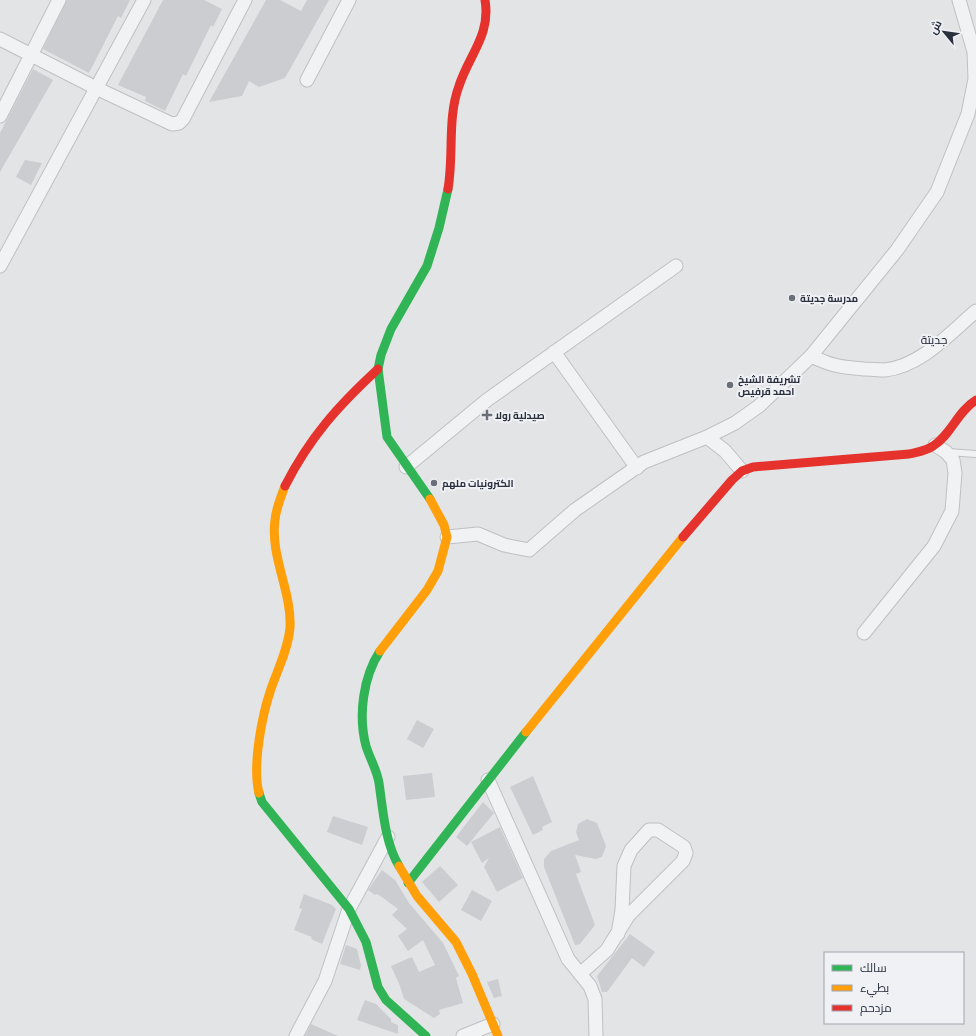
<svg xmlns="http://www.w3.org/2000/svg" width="976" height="1036" viewBox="0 0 976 1036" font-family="Poppins,Cairo,sans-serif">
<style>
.building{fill:#cccdd0}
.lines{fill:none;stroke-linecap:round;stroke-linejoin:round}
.lane-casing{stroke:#bfc0c3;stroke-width:8}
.street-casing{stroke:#bfc0c3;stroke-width:15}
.lane{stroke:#f0f2f3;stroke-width:6}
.street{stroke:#f0f2f3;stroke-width:13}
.fast{stroke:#30b455;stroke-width:9}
.slow{stroke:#ff9f0a;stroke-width:9}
.jam{stroke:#e5322d;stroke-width:9}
.poi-dot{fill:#6a6f79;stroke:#eff1f5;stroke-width:1.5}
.labels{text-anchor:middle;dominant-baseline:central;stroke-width:4;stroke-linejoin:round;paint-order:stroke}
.poi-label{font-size:10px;font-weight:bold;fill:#2a303e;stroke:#eff1f5;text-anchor:start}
.quarter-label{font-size:12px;fill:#1c212e;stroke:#eff1f5}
</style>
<rect width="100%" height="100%" fill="#e2e4e6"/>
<!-- building -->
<path class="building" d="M67,0h63l-9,18 -3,-2 -29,57 -46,-24z
M163,0h41l18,9 -9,18 -2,-2 -25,51 -3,-2 -18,37 -20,-10 1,-4 -28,-12z
M266,0h14l21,11 6,-11h22l-44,78 -26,9 -10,-6 -7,15 -33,6z
M33,69l20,11 -53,92v-39z
M25,160l17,3 -11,22 -15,-8z
M417,720l17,9 -11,19 -16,-9z
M432,773l3,24 -29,3 -3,-24z
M533,776l19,46 -10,5 1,3 -10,5 -23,-48z
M483,802l11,11 -27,33 -11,-9z
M333,816l35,11 -6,18 -35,-13z
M587,819l10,4 9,23 -4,11 -6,2 -21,-4 6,17 -5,2 19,51 -15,19 -5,1 -31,-78v-8l7,-8 28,-11 -3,-8 2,-8z
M500,827l23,51 -26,14 -13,-25 5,-9 -7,5 -11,-21z
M440,866l18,19 -19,17 -17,-20z
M382,870l13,10 14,23 34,40 16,33 -3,2 7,25 -24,7 1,4 -6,4 -30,-19 -4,-13 -9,-20 21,-9 7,15 16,-7 -12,-25 -15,11 -10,-15 9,-7 -15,-14 6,-6 -19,-14 -3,-1 -1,1 -7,-5z
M472,890l20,11 -11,20 -20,-11z
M304,894l28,11 4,4 -14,35 -11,-5 1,-2 -18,-7 8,-21 -3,-1z
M630,934l25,18 -11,15 -12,-9 -25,34h-5l-5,-16z
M346,945l11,4 4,16 -1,5 -20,-6z
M498,979l4,17 -8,2 -7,-16z
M365,1000l11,4 15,15v3l7,3v9l-41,-14z
M311,1024l27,12h-33z"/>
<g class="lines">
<!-- lane casing -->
<g class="lane-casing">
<path id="lane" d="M948,452l28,2"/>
</g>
<!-- street casing -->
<g class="street-casing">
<path id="street" d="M0,39l96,49 76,36 7,-1 4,-4 62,-119
M307,80l42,-80
M0,116l59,-116
M0,266l144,-266
M554,352l83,116
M811,356c21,10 29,11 53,13 7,0 14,1 21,1 36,-4 65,-37 91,-59
M406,467l81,-67 189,-134
M742,471l-17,-20 -18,-14 28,-14 24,-17 52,-50 86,-106 40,-58 31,-78 7,-35 -1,-27 -15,-52
M447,537l31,-3 26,11 25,5 46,-40 69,-48 63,-25
M864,633l70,-87 18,-35 3,-38 -2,-13 -7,-8 -11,-7
M488,780l80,179 22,27 5,13 1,37
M580,974l27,-24 21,-34 55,-55 3,-8 -2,-6 -26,-17h-9l-18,20 -7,16 -2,44 -4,24
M296,1036l29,-55 24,-72 39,-72
M463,1036l30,-12"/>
</g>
<!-- lane -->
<use href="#lane" class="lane"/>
<!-- street -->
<use href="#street" class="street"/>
<!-- fast -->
<path class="fast" d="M430,499l-43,-62 -9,-68 3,-14 10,-26 36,-63 12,-38 9,-39
M380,651c-17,26 -22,65 -14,95 4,13 11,24 13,37 4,27 6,60 20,83
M259,793l3,9 87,107 17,33 12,45 8,13 40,36
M408,883l118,-151"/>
<!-- slow -->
<path class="slow" d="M380,651l47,-61 11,-19 9,-34 -3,-12 -14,-26
M526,732l157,-195
M259,793c-7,-27 3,-78 12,-104 7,-20 17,-40 19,-61 2,-37 -20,-71 -15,-108 1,-12 6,-23 10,-34
M399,866l18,30 39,46 16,32 26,62"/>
<!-- jam -->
<path class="jam" d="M448,189c6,-34 -1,-71 11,-103 10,-31 32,-51 26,-86
M285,486c25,-49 53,-80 93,-117
M683,537l49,-57 10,-9 11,-4 156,-13c8,-2 17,-3 24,-8 18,-11 24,-34 43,-46"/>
</g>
<!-- markers -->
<g class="poi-dot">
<circle cx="792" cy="298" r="4"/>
<circle cx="730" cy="385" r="4"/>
<path d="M485 409h4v4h4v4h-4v4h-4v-4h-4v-4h4z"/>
<circle cx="434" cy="483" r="4"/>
</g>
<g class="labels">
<!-- poi labels -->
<g class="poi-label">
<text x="800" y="298">مدرسة جديتة</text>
<text x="738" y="379">تشريفة الشيخ<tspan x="738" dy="12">احمد قرفيص</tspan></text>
<text x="495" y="415">صيدلية رولا</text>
<text x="442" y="483">الكترونيات ملهم</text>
</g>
<!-- quarter labels -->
<g class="quarter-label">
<text x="934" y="339">جديتة</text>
</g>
</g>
<!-- legend -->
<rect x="824" y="952" width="140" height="72" fill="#eff1f5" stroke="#a0a4ac"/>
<rect x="832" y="965" width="20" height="6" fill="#30b455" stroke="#a0a4ac"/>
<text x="860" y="972" font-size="12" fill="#2a303e">سالك</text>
<rect x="832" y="985" width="20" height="6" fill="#ff9f0a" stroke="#a0a4ac"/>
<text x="860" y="992" font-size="12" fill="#2a303e">بطيء</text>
<rect x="832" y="1005" width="20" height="6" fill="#e5322d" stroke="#a0a4ac"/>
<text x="860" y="1012" font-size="12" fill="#2a303e">مزدحم</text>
<!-- north arrow -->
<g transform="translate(944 32) rotate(299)" stroke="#eff1f5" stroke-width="3" paint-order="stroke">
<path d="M0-3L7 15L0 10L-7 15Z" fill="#2a303e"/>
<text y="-6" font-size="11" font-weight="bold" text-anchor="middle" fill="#2a303e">ش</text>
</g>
</svg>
